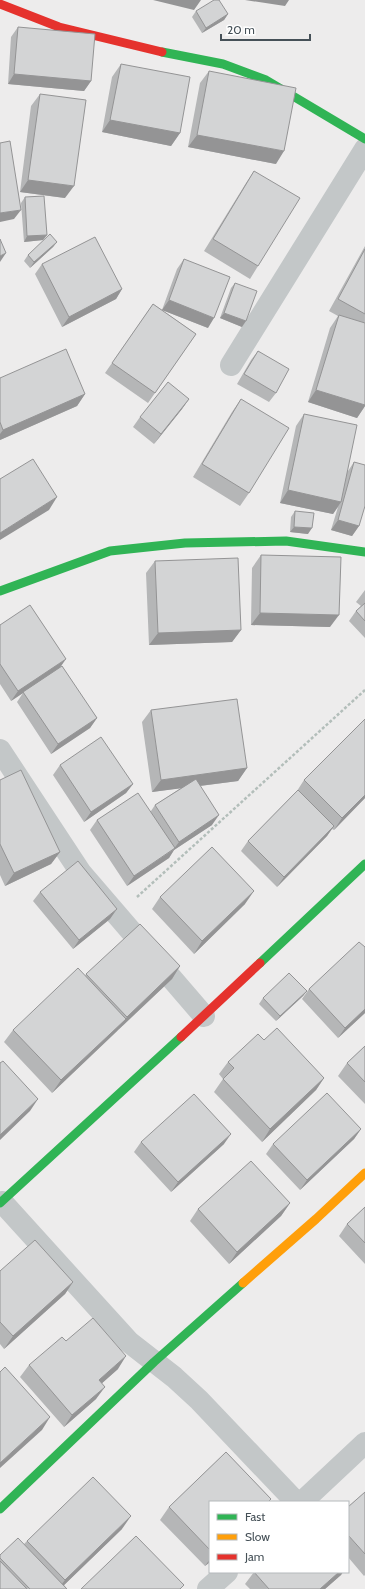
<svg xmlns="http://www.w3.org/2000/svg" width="365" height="1589" viewBox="0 0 365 1589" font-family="Cabin,sans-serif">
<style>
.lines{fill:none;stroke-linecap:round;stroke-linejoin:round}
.path{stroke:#b3beba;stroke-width:2.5;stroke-dasharray:3 2;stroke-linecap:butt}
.street{stroke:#c3c7c8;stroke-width:22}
.fast{stroke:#30b455;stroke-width:9}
.slow{stroke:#ff9f0a;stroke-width:9}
.jam{stroke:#e5322d;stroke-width:9}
.wall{fill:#b5b6b7}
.shaded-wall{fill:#949495}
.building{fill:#d3d4d5;stroke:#949495}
</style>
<rect width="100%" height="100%" fill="#edecec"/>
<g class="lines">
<!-- path -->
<path class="path" d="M137,897l228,-207"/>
<!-- street -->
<path class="street" d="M231,365l134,-216
M0,750l81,123 123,143
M2,1202l127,140 45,35 25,23 97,102
M302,1502l63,-59
M208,1589l19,-17"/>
<!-- fast -->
<path class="fast" d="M162,52l61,12 43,16 99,59
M0,591l110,-40 75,-8 101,-2 79,11
M260,963l105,-99
M0,1203l181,-166
M0,1509l154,-147 89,-79"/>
<!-- slow -->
<path class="slow" d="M243,1283l73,-64 49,-46"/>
<!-- jam -->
<path class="jam" d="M0,4l59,23 103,25
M181,1037l79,-74"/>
</g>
<!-- wall -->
<path class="wall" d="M196,11l32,3 -4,6 -22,13 -10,-16z
M18,27l73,54 -7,10 -76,-7 3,-47z
M121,64l59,69 -9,13 -69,-14 10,-55z
M209,71l67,93 -88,-17 12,-64z
M40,94l25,104 -45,-6 11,-86z
M254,171l4,95 -8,13 -46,-28 42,-68z
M25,197l22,38 -4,5 -19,2 -3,-39z
M57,242l-4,5 -23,21 -6,-7 4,-6z
M365,246v160l-8,12 -49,-16 22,-74 8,-12 -9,-5z
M184,259l24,69 -46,-18 34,24 -48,69 -43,-30 48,-69 9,6 15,-41z
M42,264l80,25 -6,10 -54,28 -27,-53z
M235,283l7,44 -22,-9 11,-30z
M258,351l18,42 -7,9 -32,-18 14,-24z
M0,378l85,16 -8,12 -77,34z
M189,399l-7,10 -28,35 -21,-17 7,-10z
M241,399l8,94 -9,13 -47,-29 39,-65z
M304,414l44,57 6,-9 5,64 -7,10 -21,-6 7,-23 -5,7 -53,-11 16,-77z
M295,511l13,23 -18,-2 1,-15z
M261,555l69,72 -79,-2 1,-57z
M155,561l86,69 -9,12 -83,3 -3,-72z
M365,590v48l-16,-17 7,-10 5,-5 -5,-4z
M0,625l60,42 37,51 -7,10 -39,26 -34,-52 6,-9 -12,8 -11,-17z
M151,710l96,58 -9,13 -38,5 12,39 -38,25 -5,8 -42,28 -37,-56 7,-10 54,-9 4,-6 26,-17 -29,4 -10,-70z
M365,719v79l-31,32 -2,-1 -5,7 -50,51 -36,-36 7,-10 49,-50 7,-11z
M60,765l73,19 -7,9 -42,29 -31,-47z
M0,780l60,72 -9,12 -46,22 -5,-11z
M40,892l70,27 -37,30 -40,-48z
M160,897l85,7 -51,50 -42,-45z
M365,947v66l-27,25 -36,-39 7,-10z
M180,966l-8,13 -120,114 -48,-51 9,-12 72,-54 1,-2z
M307,991l-4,5 -27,25 -17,-17 4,-6z
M264,1040l60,38 -8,12 -54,52 -48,-50 9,-13 -4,-5 9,-12z
M365,1046v58l-27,-28 9,-13z
M361,1129l-7,10 -54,51 -34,-36 7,-10z
M141,1142l83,2 -53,48 -37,-40z
M290,1203l-9,13 -52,48 -39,-43 8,-12z
M365,1207v57l-26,-28 8,-12z
M0,1271l73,11 -8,12 -61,55 -4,-5z
M66,1341l52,28 -16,14 -6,16 -32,28 -44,-50 9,-12z
M226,1452l45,47 -2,3h-59v60l-5,4 -45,-46 9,-13z
M365,1492v83l-1,1 -16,-19v-50z
M122,1529l-58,56 3,4h-67v-34l24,-11 3,-3z
M254,1572h89l-2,3 -16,14h-75l-5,-5z"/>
<!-- shaded-wall -->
<path class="shaded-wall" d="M153,0h48l-7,10z
M245,0h44l-4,6z
M228,14l-4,6 -22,13 4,-5z
M14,74l77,7 -7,10 -76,-7z
M110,120l70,13 -9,13 -69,-14z
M197,135l87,16 -8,13 -88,-17z
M28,180l46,6 -9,12 -45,-6z
M21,210l-7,9 -14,3v-9z
M47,235l-4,5 -19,2 3,-6z
M57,242l-4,5 -23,21 4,-6z
M6,253l-6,9v-6z
M122,289l-6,10 -54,28 7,-10z
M169,300l45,18 -6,10 -46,-18z
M224,313l22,8 -4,6 -22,-9z
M316,390l49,15v1l-8,12 -49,-16z
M85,394l-8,12 -77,34v-6l3,-4z
M189,399l-7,10 -28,35 7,-10z
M288,490l53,12 -8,12 -53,-11z
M57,497l-8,13 -49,30v-7z
M338,520l21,6 -7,10 -21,-6z
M294,527l18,1 -4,6 -18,-2z
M260,613l79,2 -9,12 -79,-2z
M241,630l-9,12 -83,3 9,-12z
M66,659l-7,10 -48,32 7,-10z
M97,718l-7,10 -39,26 7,-10z
M247,768l-9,13 -86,11 9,-12z
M133,784l-7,9 -42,29 7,-10z
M365,795v3l-31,32 8,-12z
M219,815l-7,10 -38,25 -5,8 -42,28 7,-10 39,-26 6,-8z
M334,826l-7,10 -50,51 7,-10z
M60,852l-9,12 -46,22 9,-13z
M254,891l-9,13 -51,50 8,-13z
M117,909l-7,10 -37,30 6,-9z
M180,966l-8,13 -54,51 9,-13z
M307,991l-4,5 -27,25 4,-5z
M365,1009v4l-27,25 7,-10z
M126,1019l-9,12 -65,62 9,-13z
M324,1078l-8,12 -54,52 8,-13z
M38,1099l-8,12 -30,29v-5z
M361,1129l-7,10 -54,51 7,-10z
M231,1134l-7,10 -53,48 7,-10z
M290,1203l-9,13 -52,48 8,-12z
M73,1282l-8,12 -61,55 9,-13z
M126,1356l-8,13 -27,24 8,-13z
M105,1387l-9,12 -32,28 8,-12z
M50,1417l-8,13 -42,38v-5z
M131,1516l-9,13 -62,60h-2l7,-9z
M210,1559v3l-5,4z
M339,1572h4l-2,3 -16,14h-5z"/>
<!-- building -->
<path class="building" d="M214,0h5l9,14 -22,14 -10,-17z
M18,27l77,7 -4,47 -77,-7z
M121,64l69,13 -10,56 -70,-13z
M209,71l87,17 -12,63 -87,-16z
M40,94l46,6 -12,86 -46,-6z
M10,141l11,69 -21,3v-70z
M254,171l46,27 -42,68 -45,-27z
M44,196l3,39 -20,1 -2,-39z
M50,234l7,8 -23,20 -6,-7z
M95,237l27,52 -53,28 -27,-53z
M0,239l6,14 -6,3z
M365,249v65l-27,-15z
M184,259l46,18 -16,41 -45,-18z
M235,283l22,8 -11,30 -22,-8z
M153,304l43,30 -41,59 -43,-30z
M339,315l26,8v82l-49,-15z
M66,349l19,45 -82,36 -3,-8v-44z
M258,351l31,18 -13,24 -32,-19z
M168,382l21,17 -28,35 -21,-17z
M241,399l48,29 -40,65 -47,-29z
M304,414l53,11 -16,77 -53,-12z
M33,459l24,38 -57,36v-54z
M354,462l11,3v41l-6,20 -21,-6z
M295,511l19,2 -2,15 -18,-1z
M261,555l80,2 -2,58 -79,-2z
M238,558l3,72 -83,3 -3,-72z
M365,603v18l-9,-10z
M30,605l36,54 -48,32 -18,-27v-39z
M62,666l35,52 -39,26 -35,-52z
M237,699l10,69 -86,12 -10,-70z
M365,719v76l-23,23 -38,-38z
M101,737l32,47 -42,28 -31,-47z
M21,770l39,82 -46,21 -14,-29v-64z
M196,779l23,36 -40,27 -24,-37z
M298,790l36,36 -50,51 -36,-36z
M138,793l37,55 -41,28 -37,-56z
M212,847l42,44 -52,50 -42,-44z
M78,861l39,48 -38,31 -39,-48z
M140,924l40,42 -53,51 -41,-43z
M359,942l6,5v62l-20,19 -36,-39z
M78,968l48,51 -65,61 -48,-50z
M289,973l18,18 -27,25 -17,-18z
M277,1028l47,50 -54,51 -47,-50 11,-11 -6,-6 30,-28 6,6z
M365,1046v36l-18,-19z
M3,1061l35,38 -38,36v-72z
M327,1093l34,36 -54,51 -34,-36z
M194,1094l37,40 -53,48 -37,-40z
M251,1161l39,42 -53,49 -39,-43z
M365,1207v36l-18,-19z
M35,1240l38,42 -60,54 -13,-14v-51z
M93,1318l33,38 -27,24 6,7 -33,28 -43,-50 33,-28 4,4z
M5,1367l45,50 -50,46v-91z
M226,1452l45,47 -3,3h-58v48l-41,-43z
M93,1477l38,39 -66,64 -38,-39z
M365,1492v62l-17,-19v-28z
M136,1536l48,49 -4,4h-99z
M18,1538l49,51h-37l-30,-31v-3z
M0,1561l27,28h-27z
M254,1572h85l-19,17h-51z"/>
<!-- legend -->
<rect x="209" y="1501" width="140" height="72" fill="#ffffff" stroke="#b5b9bc"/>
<rect x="217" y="1514" width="20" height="6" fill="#30b455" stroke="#b5b9bc"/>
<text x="245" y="1521" font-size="12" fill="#455057">Fast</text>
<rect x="217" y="1534" width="20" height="6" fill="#ff9f0a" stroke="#b5b9bc"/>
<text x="245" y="1541" font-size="12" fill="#455057">Slow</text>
<rect x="217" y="1554" width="20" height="6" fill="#e5322d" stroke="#b5b9bc"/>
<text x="245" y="1561" font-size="12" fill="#455057">Jam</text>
<!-- scale -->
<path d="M221 34v6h89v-6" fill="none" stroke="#455057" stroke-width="2"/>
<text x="227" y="34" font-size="12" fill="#455057" stroke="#ffffff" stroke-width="3" paint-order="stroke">20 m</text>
</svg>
